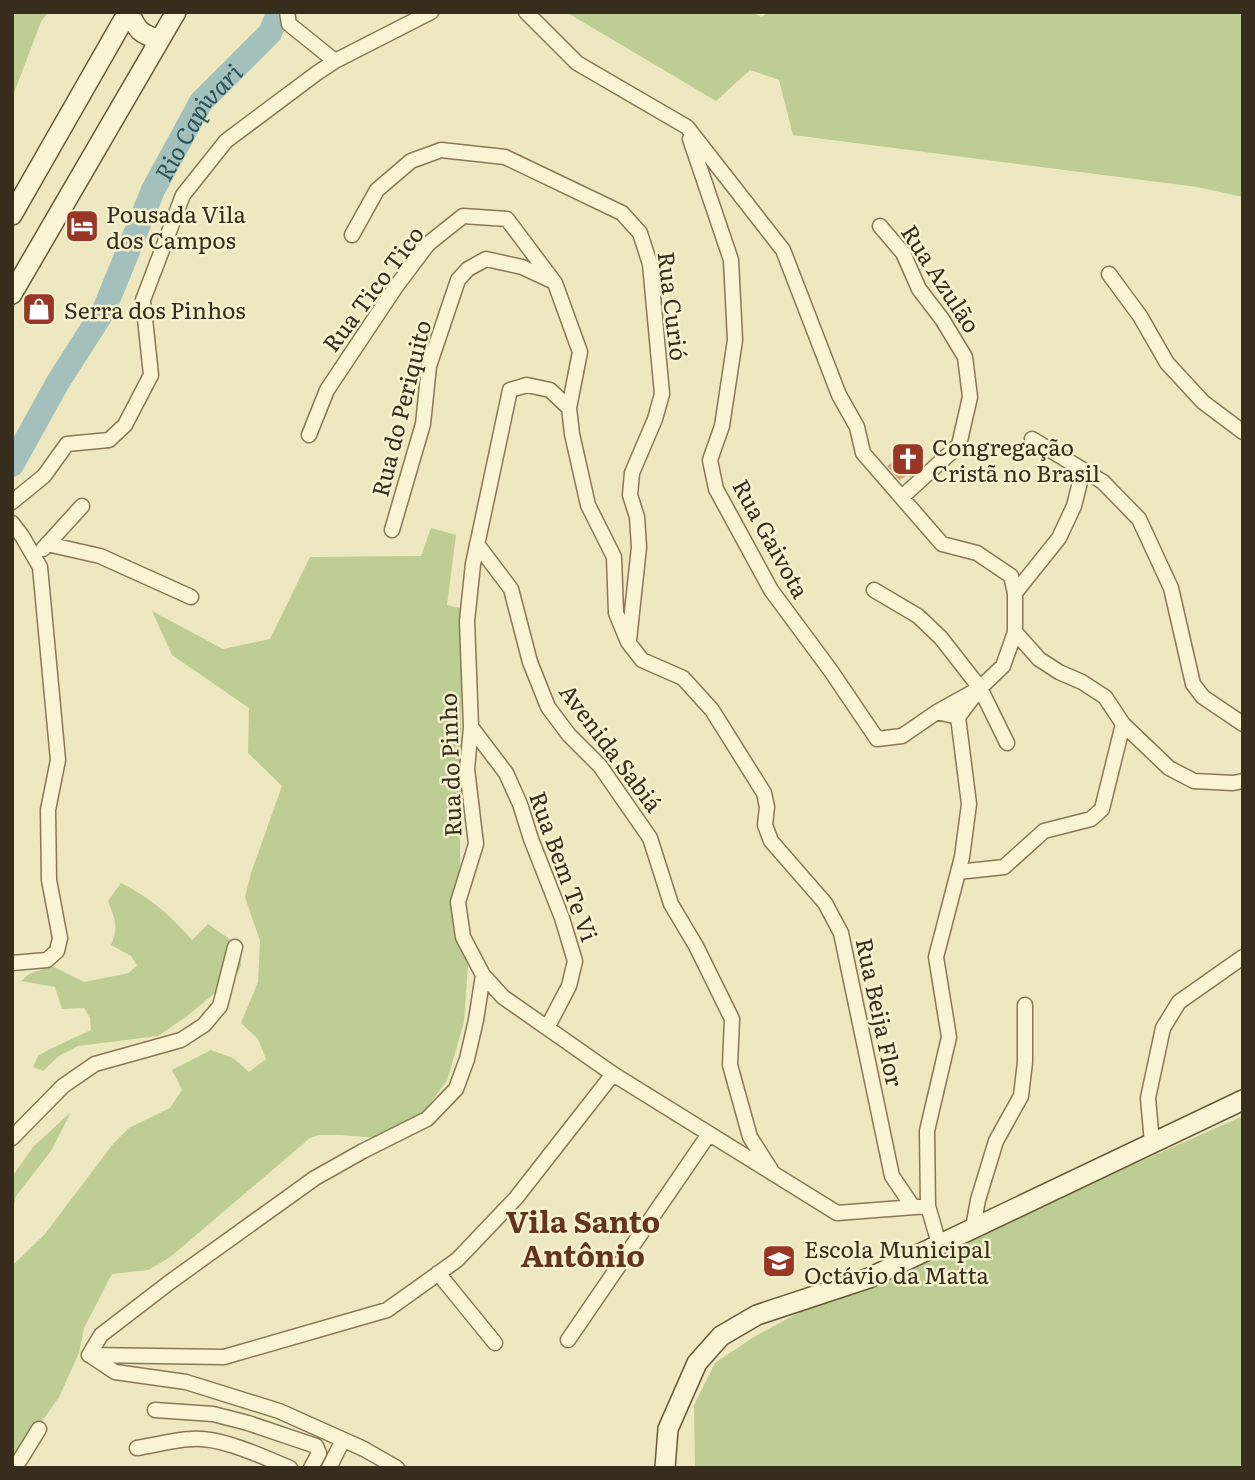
<svg xmlns="http://www.w3.org/2000/svg" width="1255" height="1480" viewBox="0 0 1255 1480" font-family="Literata,serif">
<style>
.green{fill:#bdcd94}
.lines{fill:none;stroke-linecap:round;stroke-linejoin:round}
.river{stroke:#a3c0bc;stroke-width:24}
.building{fill:#cda775}
.street-casing{stroke:#887857;stroke-width:17}
.secondary-casing{stroke:#69593b;stroke-width:22}
.street{stroke:#f9f4d3;stroke-width:14}
.secondary{stroke:#f9f4d3;stroke-width:19}
.labels{text-anchor:middle;dominant-baseline:central;stroke-width:5;stroke-linejoin:round;paint-order:stroke}
.poi-label{font-size:23px;fill:#372d1c;stroke:#f6f1cf;text-anchor:start}
.street-label{font-size:23px;fill:#372d1c;stroke:#f6f1cf}
.water-label{font-size:24px;font-style:italic;fill:#2b5357;stroke:#f6f1cf}
.district-label{font-size:30px;font-weight:bold;fill:#64351b;stroke:#f6f1cf}
</style>
<rect width="100%" height="100%" fill="#eee8c0"/>
<!-- green -->
<path class="green" d="M12,12h36l-7,10 -29,76z
M566,12h186l9,5 8,-5h474v185l-46,-10 -404,-52 -14,-55 -29,-10 -34,31z
M431,528l25,7 -9,70 17,4 -3,115 -1,142 -8,30 1,32 15,37 -4,57 -17,59 -26,34 -43,23 -37,-3h-23l-8,3 -141,120 -21,12 -36,4 -28,54 -5,25 -20,44 -47,67v-202l3,1 30,-29 68,-90 16,-16 41,-20 12,-18 -10,-20 39,-20 22,8 16,14 17,-13 -8,-20 -17,-16 17,-41 2,-41 -15,-44 6,-24 31,-87 -34,-33 1,-45 -77,-53 -20,-44 71,38 47,-10 40,-82 111,-1z
M121,883c31,16 47,30 71,57l16,-16 27,19 6,10v12l-4,10 -9,7 -42,35 -28,19 -80,10 -19,10 -16,15 -10,-4 5,-11 10,-6 43,-20 -1,-12 -6,-10 -22,1 -7,-22 -34,-6 8,-7 23,-8 32,16 45,-9 8,-8 -6,-9 -20,-11c8,-19 4,-25 -3,-44z
M71,1112l-20,39 -35,45 -4,15v-34l21,-30z
M1243,1116v352h-548l-1,-63 21,-42 39,-26 42,-23z"/>
<g class="lines">
<!-- river -->
<path class="river" id="s1" d="M12,465l46,-83 46,-72 49,-120 48,-88 69,-69 9,-21"/>
</g>
<!-- building -->
<path class="building" d="M913,450l9,15 -12,12 -2,-2 -9,5 -12,-14z"/>
<g class="lines">
<!-- street casing -->
<g class="street-casing">
<path id="street" d="M287,12l2,12 46,37
M526,12l51,51 110,64 96,123 56,145 18,32 6,26 79,91 35,9 34,23 4,17v39l-12,34 -23,22 -22,29
M690,139l41,121 4,80 -13,86 -12,34 6,29 55,101 60,81 46,68 25,-3 35,-24 21,5
M880,226l23,27 16,36 23,30 23,38 5,40 -11,48 -57,52
M352,235l25,-45 34,-29 30,-11 64,7 117,56 18,20 10,31 12,130 -7,25 -23,54 -2,22 7,22 2,30 -10,93
M1109,274l31,42 27,47 36,39 40,30
M569,408l-19,-18 -23,-5 -17,5 -37,174 -6,57 4,106 -4,42 9,75 -18,58 5,35 20,38 20,22 110,77 224,139 91,-7
M309,435l18,-45 68,-102 33,-44 35,-28 44,3 48,64 25,69 -11,56 3,26 16,71 26,52 2,56 12,29 14,18 41,18 29,32 52,83 3,14 -2,18 6,16 54,62 16,30 51,243 21,31
M1032,439l71,43 36,37 32,69 22,96 10,13 40,27
M12,502l32,-26 23,-32 42,-4 16,-15 26,-50 -8,-75 40,-105 43,-54 91,-68 18,-12 96,-49
M12,523l10,13 18,31 18,193 -10,50 1,70 11,58 -3,13 -10,9 -35,3
M392,530l31,-106 6,-58 29,-86 10,-11 18,-10 36,8 28,13
M47,544l53,12 91,41
M477,544l34,45 19,73 18,45 21,28 31,31 50,72 21,66 25,42 36,73 -2,46 20,72 21,33
M43,549l39,-43
M874,590l44,26 23,22 39,50 27,55
M1015,593l44,-55 15,-32 9,-36
M1015,632l24,27 20,13 23,10 23,15 18,27 46,44 25,13 39,2 10,-2
M937,712l38,-21
M471,727l35,46 14,31 11,35 31,79 13,43 -6,25 -22,42
M958,872l46,-5 40,-36 47,-12 11,-10 21,-85
M12,1138l51,-52 32,-22 86,-24 23,-15 16,-19 15,-59
M1152,1143l-4,-45 15,-70 16,-26 64,-45
M973,1228l5,-28 18,-59 25,-45 4,-34v-57
M939,1244l-11,-38 -1,-75 22,-94 -13,-80 26,-100 7,-53 -11,-87
M438,1273l57,70
M568,1340l141,-206
M89,1355l135,2 163,-47 70,-50 59,-62 97,-124
M89,1355l12,-20 69,-53 145,-104 48,-27 64,-32 29,-30 11,-30 9,-39 7,-45
M91,1356l24,16 71,10 93,29 85,38 33,19
M155,1410l58,4 35,9 68,23 3,7 -8,15
M137,1448c18,-3 36,-8 54,-9 29,-3 72,18 99,29
M15,1468l24,-39
M329,1468l14,-28"/>
</g>
<!-- secondary casing -->
<g class="secondary-casing">
<path id="secondary" d="M129,12c9,20 11,21 30,28
M12,215l116,-203
M12,294l164,-282
M665,1468l3,-39 29,-66 24,-27 36,-21 112,-37 374,-178"/>
</g>
<!-- street -->
<use href="#street" class="street"/>
<!-- secondary -->
<use href="#secondary" class="secondary"/>
</g>
<!-- icons -->
<defs>
<g id="hotel-square" transform="scale(1.75)"><rect x="-9" y="-9" width="18" height="18" rx="4" fill="#983726" stroke="#f6f1cf"/><path d="M-6-4.5h1.5V1H6V5H4.5V3h-9V5H-6ZM-4 0a1.8 1.8 0 1 1 3.6 0ZM.5 0V-2.5h3Q6-2.5 6 0Z" fill="#fff"/></g>
<g id="shop-square" transform="scale(1.75)"><rect x="-9" y="-9" width="18" height="18" rx="4" fill="#983726" stroke="#f6f1cf"/><path d="M-5-2.5h2.3a2.7 3.5 0 0 1 5.4 0H5L5.5 6h-11ZM-1.5-2.5h3a1.5 2.3 0 0 0-3 0Z" fill="#fff"/></g>
<g id="church-square" transform="scale(1.75)"><rect x="-9" y="-9" width="18" height="18" rx="4" fill="#983726" stroke="#f6f1cf"/><path d="M-1.2-6h2.4v3.5h3.3v2.4h-3.3V6h-2.4V-.1h-3.3v-2.4h3.3Z" fill="#fff"/></g>
<g id="school-square" transform="scale(1.75)"><rect x="-9" y="-9" width="18" height="18" rx="4" fill="#983726" stroke="#f6f1cf"/><path d="M0-5L7-2L0 1L-7-2ZM-4 1L0 2.5L4 1V4Q0 6-4 4Z" fill="#fff"/></g>
</defs>
<g fill-rule="evenodd">
<use href="#hotel-square" x="82" y="226"/>
<use href="#shop-square" x="39" y="309"/>
<use href="#church-square" x="908" y="459"/>
<use href="#school-square" x="779" y="1261"/>
</g>
<g class="labels">
<!-- poi labels -->
<g class="poi-label">
<text x="106" y="213">Pousada Vila<tspan x="106" dy="26">dos Campos</tspan></text>
<text x="64" y="309">Serra dos Pinhos</text>
<text x="932" y="446">Congregação<tspan x="932" dy="26">Cristã no Brasil</tspan></text>
<text x="804" y="1248">Escola Municipal<tspan x="804" dy="26">Octávio da Matta</tspan></text>
</g>
<!-- street labels -->
<g class="street-label">
<text transform="translate(942 278) rotate(57)">Rua Azulão</text>
<text transform="translate(372 288) rotate(-53)">Rua Tico Tico</text>
<text transform="translate(674 306) rotate(83)">Rua Curió</text>
<text transform="translate(400 408) rotate(-76)">Rua do Periquito</text>
<text transform="translate(772 538) rotate(61)">Rua Gaivota</text>
<text transform="translate(612 747) rotate(53)">Avenida Sabiá</text>
<text transform="translate(449 765) rotate(-92)">Rua do Pinho</text>
<text transform="translate(565 866) rotate(70)">Rua Bem Te Vi</text>
<text transform="translate(881 1012) rotate(78)">Rua Beija Flor</text>
</g>
<!-- water labels -->
<g class="water-label">
<text stroke="none"><textPath href="#s1" startOffset="392">Rio Capivari</textPath></text>
</g>
<!-- district labels -->
<g class="district-label">
<text x="583" y="1220">Vila Santo<tspan x="583" dy="34">Antônio</tspan></text>
</g>
</g>
<!-- border -->
<rect width="1255" height="1480" fill="none" stroke="#372d1c" stroke-width="28"/>
</svg>
